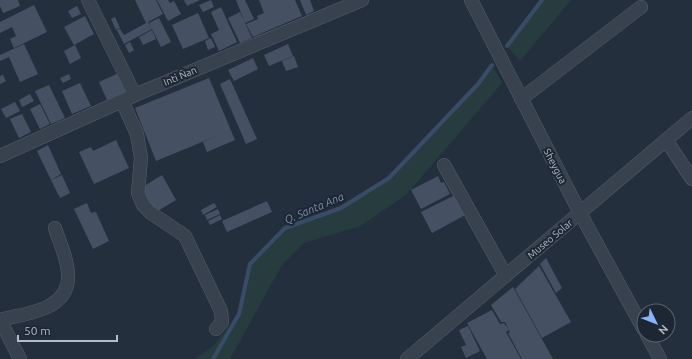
<svg xmlns="http://www.w3.org/2000/svg" width="692" height="359" viewBox="0 0 692 359" font-family="Ubuntu,sans-serif">
<style>
.green{fill:#263c3f}
.lines{fill:none;stroke-linecap:round;stroke-linejoin:round}
.stream{stroke:#394c67;stroke-width:4}
.building{fill:#455162}
.minor-casing{stroke:#565f6c;stroke-width:14}
.minor{stroke:#38414e;stroke-width:13}
.labels{text-anchor:middle;dominant-baseline:central;stroke-width:4;stroke-linejoin:round;paint-order:stroke}
.street-label{font-size:10px;fill:#b4bcc9;stroke:#1d2633}
.water-label{font-size:11px;font-style:italic;fill:#7c92b1;stroke:#1d2633}
</style>
<rect width="100%" height="100%" fill="#242f3e"/>
<!-- green -->
<path class="green" d="M543,0h28l-51,61 -13,-15z
M492,65l10,18 -96,112 -46,31 -56,17 -22,22 -52,94h-35l17,-12 27,-33 11,-50 35,-36 56,-20 48,-30 89,-94z"/>
<g class="lines">
<!-- stream -->
<path class="stream" d="M507,46l35,-46
M213,359l26,-45 11,-50 35,-36 56,-20 48,-30 89,-94 14,-19"/>
</g>
<!-- building -->
<path class="building" d="M0,0h18l2,6 -17,7 -3,-7z
M135,0h21l7,14 -15,8 4,7 -28,15 -7,-14 3,-1 4,6 22,-12z
M157,0h11l2,3 4,-2 7,13 -13,7z
M184,0h16l-13,6z
M211,0l3,7 -11,5 -4,-7z
M236,0h9l9,19 -9,4z
M259,0h36l7,16 -49,21 -7,-13 12,-5 -1,-3 7,-3z
M300,0h10l4,11 -8,4z
M34,5l13,27 -33,16 -4,-9 6,-3 -4,-9 -12,6v-11z
M77,6l4,8 -9,4 -4,-7z
M221,7l16,35 -18,9 -8,-17 8,-4 -8,-18z
M240,12l12,26 -12,5 -12,-25z
M198,13l11,25 -26,11 -11,-24z
M85,16l9,18 -20,11 -10,-18z
M115,17l5,11 -4,2 -5,-11z
M159,18l12,24 -10,5 -12,-24z
M152,30l4,9 -13,6 -4,-8z
M211,38l4,9 -7,3 -3,-9z
M130,42l4,8 -5,3 -4,-8z
M24,44l14,30 -18,8 -11,-25 -9,4v-6z
M288,44l5,12 -24,10 -5,-11z
M75,45l6,13 -11,6 -6,-13z
M294,56l4,11 -12,4 -4,-10z
M253,58l5,11 -24,12 -6,-11z
M121,72l9,18 -23,10 -8,-18z
M69,74l2,5 -8,4 -3,-5z
M3,75l3,6 -6,3v-8z
M209,78l26,62 -28,12 -4,-10 16,-7 -63,26 -21,-53z
M230,79l27,60 -11,5 -26,-60z
M80,83l11,23 -19,8 -10,-23z
M49,85l16,33 -14,6 -16,-33z
M30,94l4,7 -12,6 -3,-7z
M15,102l5,9 -14,7 -5,-9z
M40,104l10,20 -10,5 -10,-20z
M22,114l9,18 -12,6 -9,-19z
M116,140l13,28 -35,16 -15,-32 12,-5 2,4z
M48,145l13,29 -10,6 -14,-29z
M62,175l8,18 -10,5 -9,-18z
M162,175l14,25 -20,12 -15,-24z
M438,176l3,7 3,-1 6,12 -29,15 -10,-19z
M457,194l10,20 -35,19 -11,-21z
M267,201l5,11 -45,20 -5,-11z
M87,203l4,10 5,-1 13,29 -16,8 -19,-40z
M214,203l3,4 -14,8 -2,-5z
M218,209l2,5 -13,6 -2,-5z
M220,215l2,4 -12,6 -2,-4z
M546,258l16,30 -6,5 -16,-29z
M539,266l32,56 -29,16 -27,-49z
M513,287l40,72h-31l-14,-26 2,-1 -5,-10h-4l-10,-17z
M492,310l8,14 4,-1 5,7 -3,2 15,27h-34l-20,-36z
M468,326l12,25 -14,7 -5,-11 5,-2 -7,-15z"/>
<g class="lines">
<!-- minor casing -->
<g class="minor-casing">
<path id="minor" d="M88,0l47,95
M471,0l109,213 64,117
M521,99l120,-92
M122,101l15,33 4,24 -3,35 5,12 8,8 34,23 36,75 1,11 -6,7
M666,140l26,39
M0,156l135,-61 227,-95
M444,165l62,111
M0,320c15,-4 32,-6 45,-12 38,-17 20,-50 10,-80
M0,320l20,39
M647,335l13,24
M407,359l285,-241"/>
</g>
<!-- minor -->
<use href="#minor" class="minor"/>
</g>
<g class="labels">
<!-- street labels -->
<g class="street-label">
<text transform="translate(180 76) rotate(-23)">Inti Ñan</text>
<text transform="translate(555 166) rotate(63)">Sheygua</text>
<text transform="translate(550 239) rotate(-40)">Museo Solar</text>
</g>
<!-- water labels -->
<g class="water-label">
<text transform="translate(314 208) rotate(-23)">Q. Santa Ana</text>
</g>
</g>
<!-- north arrow -->
<g transform="translate(656 323) rotate(133)"><circle r="19" fill="#1d2633" stroke="#59626f"/>
<path d="M0-3L7 15L0 10L-7 15Z" fill="#8ab4f8"/>
<text y="-6" font-size="11" font-weight="bold" text-anchor="middle" fill="#b4bcc9">N</text>
</g>
<!-- scale -->
<path d="M18 335v6h99v-6" fill="none" stroke="#b4bcc9" stroke-width="2"/>
<text x="24" y="335" font-size="12" fill="#b4bcc9" stroke="#1d2633" stroke-width="3" paint-order="stroke">50 m</text>
</svg>
